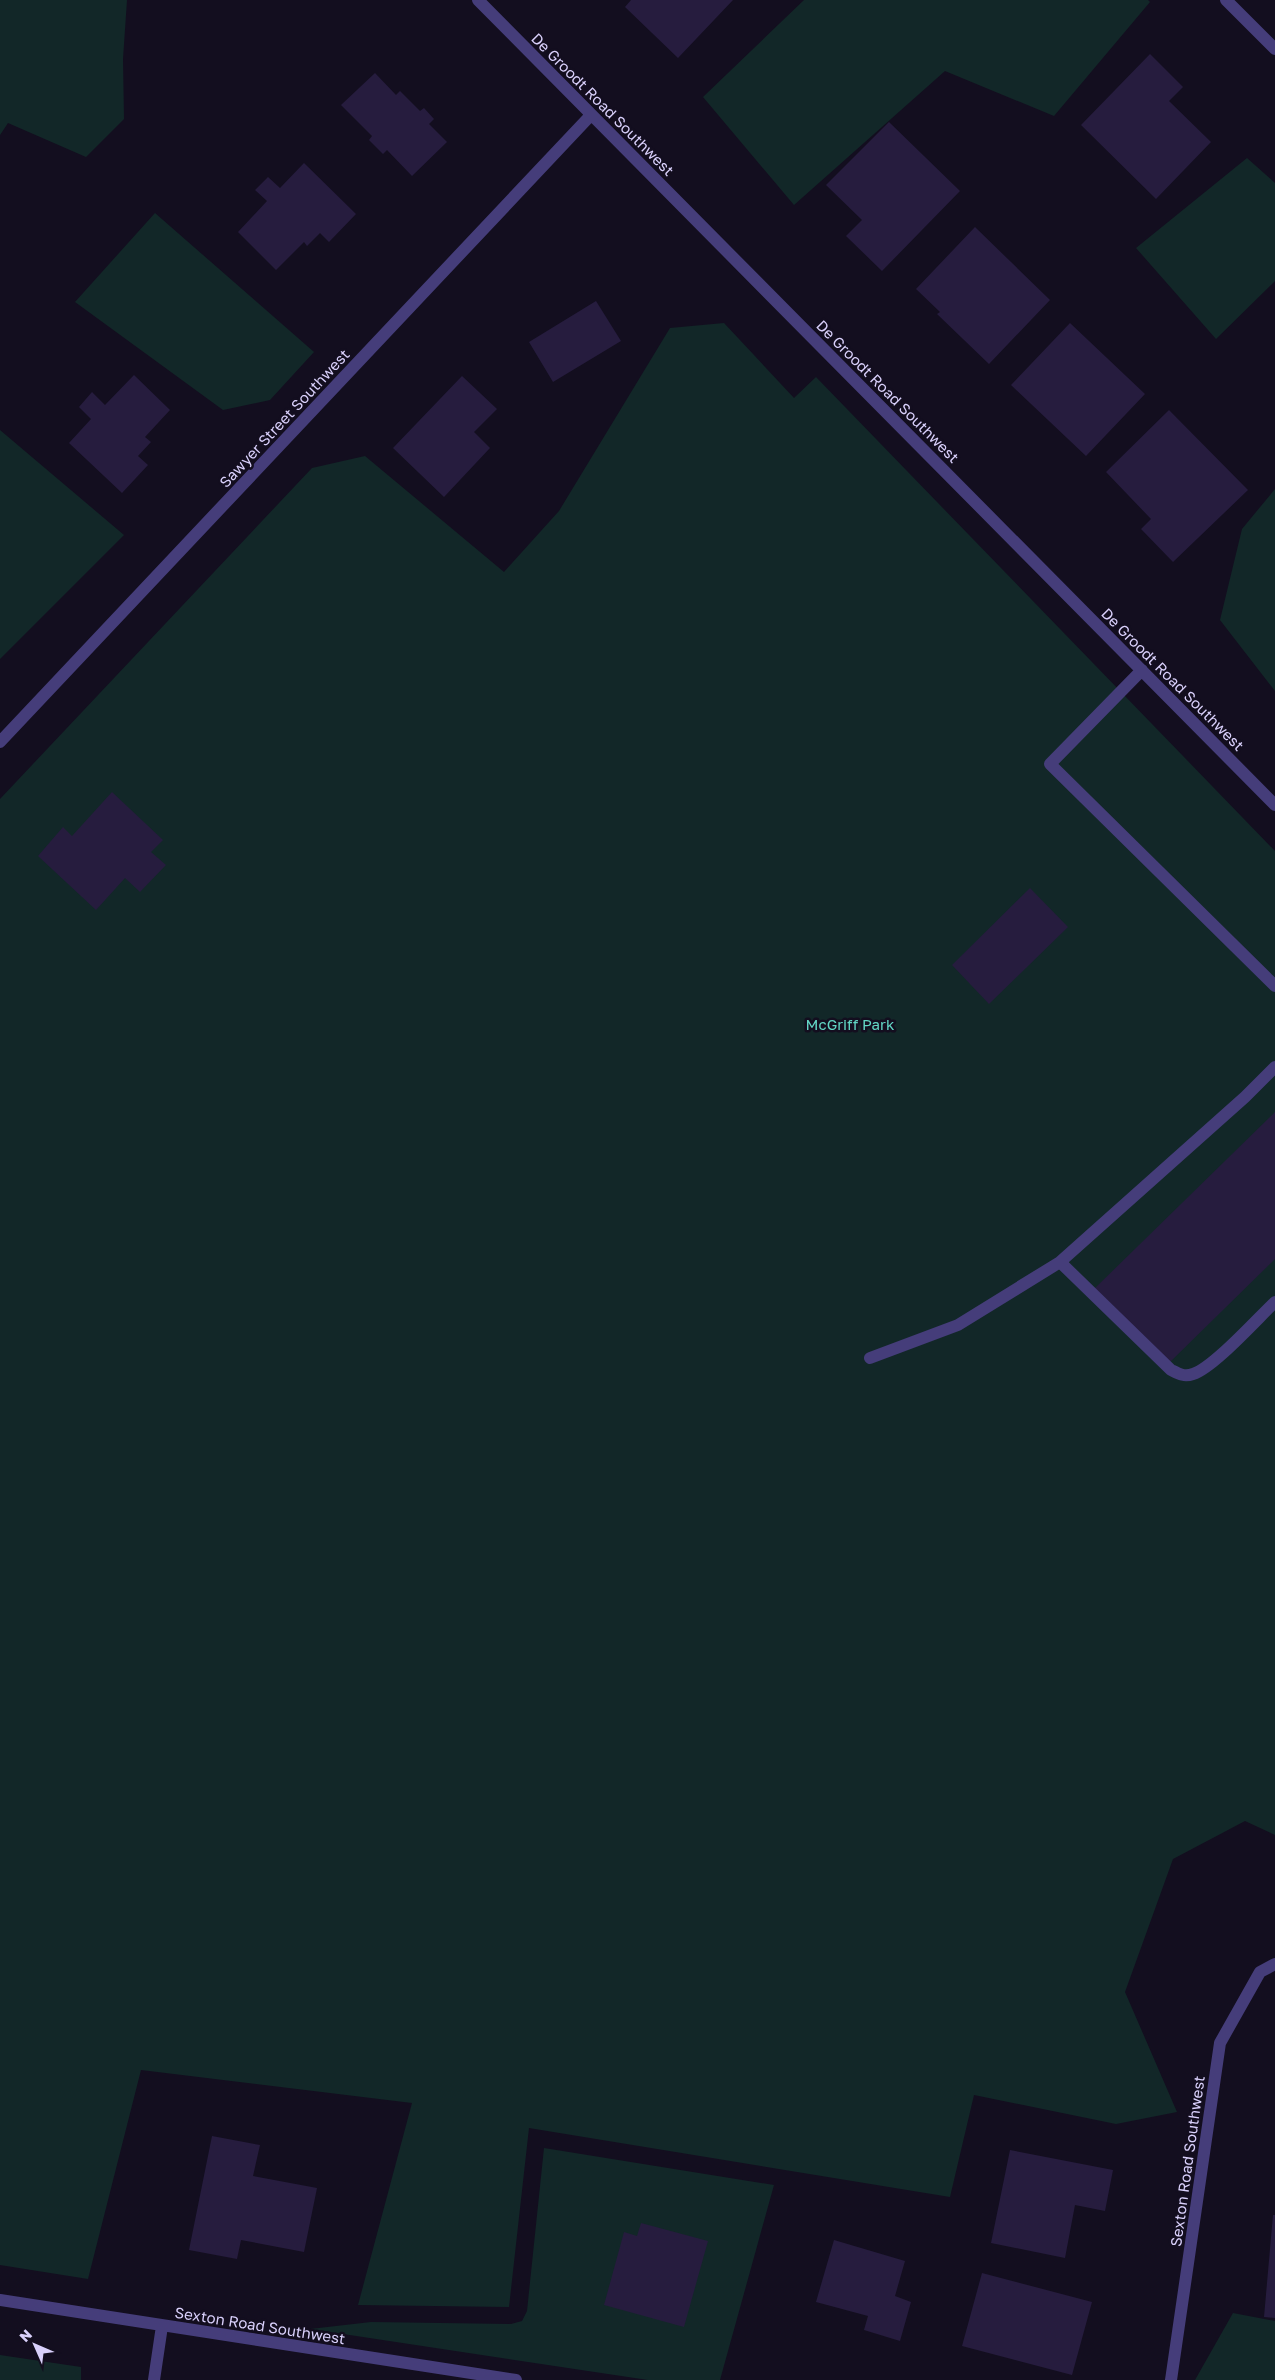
<svg xmlns="http://www.w3.org/2000/svg" width="1275" height="2380" viewBox="0 0 1275 2380" font-family="'Golos Text',sans-serif">
<style>
.green{fill:#122728}
.building{fill:#261c3e}
.lines{fill:none;stroke-linecap:round;stroke-linejoin:round}
.minor{stroke:#453d7a;stroke-width:12}
.labels{text-anchor:middle;dominant-baseline:central;stroke-width:5;stroke-linejoin:round;paint-order:stroke}
.street-label{font-size:15px;fill:#d9d0fb;stroke:#130e1f}
.park-label{font-size:15px;fill:#62d5c4;stroke:#130e1f}
</style>
<rect width="100%" height="100%" fill="#130e1f"/>
<!-- green -->
<path class="green" d="M0,0h127l-4,59 1,60 -38,38 -78,-34 -8,12z
M804,0h344l2,2 -96,114 -109,-45 -151,134 -91,-108z
M1247,158l28,25v98l-59,58 -80,-91z
M155,213l159,139 -44,48 -47,10 -148,-108z
M724,323l70,75 22,-21 459,474v984l-30,-14 -72,38 -48,133 52,120 -61,12 -142,-29 -24,102 -421,-69 -20,179 -151,-2 54,-202 -271,-33 -53,209 -88,-14v-1466l312,-331 53,-12 139,116 55,-61 111,-183z
M0,430l124,105 -124,124z
M1275,489v202l-55,-71 22,-91z
M544,2148l230,37 -54,195h-72l-338,-51 61,-7 140,2 11,-3 5,-10z
M1233,2313l42,8v59h-80z
M0,2355l81,12v13h-81z"/>
<!-- building -->
<path class="building" d="M631,0h102l-55,58 -53,-51z
M1150,54l33,33 -14,14 42,41 -55,57 -75,-74z
M375,73l21,22 4,-4 20,20 4,-3 10,11 -5,5 18,18 -35,34 -25,-26 -4,4 -14,-14 3,-4 -31,-31z
M889,122l71,69 -78,80 -36,-35 16,-16 -36,-35z
M304,163l52,51 -27,28 -9,-9 -13,13 -3,-4 -28,28 -38,-38 29,-31 -12,-11 13,-13 12,11z
M975,227l75,73 -61,64 -52,-50 3,-2 -24,-23z
M596,301l25,40 -68,41 -24,-40z
M1070,323l75,71 -59,62 -75,-71z
M134,375l36,35 -25,27 6,5 -13,14 10,9 -26,28 -53,-50 22,-24 -12,-12 13,-15 13,13z
M462,376l35,33 -23,23 16,16 -46,49 -51,-49z
M1169,410l79,80 -75,72 -32,-33 10,-10 -45,-47z
M112,792l51,48 -12,12 15,13 -26,27 -15,-14 -29,32 -58,-54 25,-29 9,9z
M1030,888l38,39 -79,77 -37,-39z
M1275,1112v147l-108,106 -74,-75z
M212,2136l48,9 -7,31 64,12 -13,64 -63,-12 -4,19 -48,-9z
M1010,2150l103,20 -8,41 -30,-6 -10,53 -74,-15z
M1273,2215h2v103l-11,-1z
M641,2223l67,18 -24,86 -80,-22 20,-73 13,4z
M834,2240l71,21 -10,35 16,6 -11,39 -36,-11 4,-14 -52,-14z
M982,2273l110,29 -20,73 -110,-29z"/>
<g class="lines">
<!-- minor -->
<path class="minor" d="M478,0l797,805
M1226,0l49,49
M1142,670l-92,94 225,222
M0,742l591,-627
M1275,1067l-30,30 -185,165 111,108c8,4 13,7 22,4 20,-6 64,-55 82,-72
M870,1358l88,-33 102,-63
M0,2300l516,80
M154,2380l8,-54
M1171,2380l49,-337 40,-71 15,-8"/>
</g>
<g class="labels">
<!-- street labels -->
<g class="street-label">
<text transform="translate(603 104) rotate(45)">De Groodt Road Southwest</text>
<text transform="translate(888 391) rotate(45)">De Groodt Road Southwest</text>
<text transform="translate(284 418) rotate(-47)">Sawyer Street Southwest</text>
<text transform="translate(1173 679) rotate(45)">De Groodt Road Southwest</text>
<text transform="translate(1187 2161) rotate(-82)">Sexton Road Southwest</text>
<text transform="translate(260 2325) rotate(9)">Sexton Road Southwest</text>
</g>
<!-- park labels -->
<g class="park-label">
<text x="850" y="1024">McGriff Park</text>
</g>
</g>
<!-- north arrow -->
<g transform="translate(35 2345) rotate(315)" stroke="#130e1f" stroke-width="4" paint-order="stroke">
<path d="M0-4L9 19L0 12L-9 19Z" fill="#d9d0fb"/>
<text y="-8" font-size="14" font-weight="bold" text-anchor="middle" fill="#d9d0fb">N</text>
</g>
</svg>
